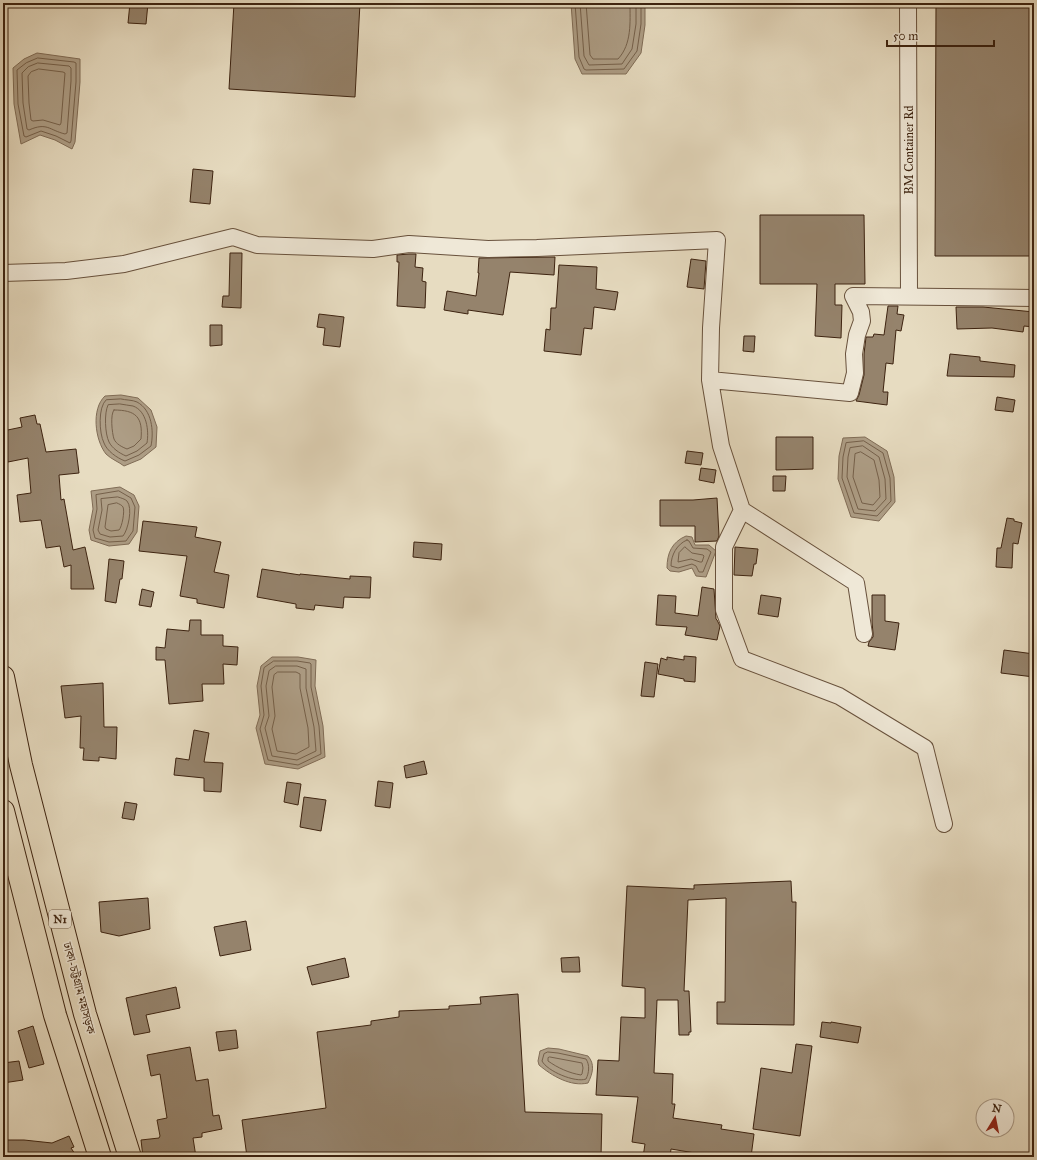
<svg xmlns="http://www.w3.org/2000/svg" width="1037" height="1160" viewBox="0 0 1037 1160" font-family="'IM FELL Great Primer','Noto Serif Bengali',serif">
<style>
.water{fill:#ad9d85;stroke:#806c56}
.lines{fill:none;stroke-linecap:round;stroke-linejoin:round}
.shore{stroke:#75604a;stroke-width:1}
.building{fill:#95836c;stroke:#3d2310}
.street-casing{stroke:#68513c;stroke-width:18}
.highway-casing{stroke:#3d2310;stroke-width:24}
.street{stroke:#efe8d7;stroke-width:16}
.highway{stroke:#e7dcc1;stroke-width:22}
.labels{text-anchor:middle;dominant-baseline:central;stroke-width:3.5;stroke-linejoin:round;paint-order:stroke}
.shield{fill:#efe8d7;stroke:#725e4c;stroke-width:1}
.shield-label{font-size:11px;font-weight:bold;fill:#3d2310}
.street-label{font-size:12px;fill:#3d2310;stroke:#efe8d7}
</style>
<rect width="100%" height="100%" fill="#e7dcc1"/>
<filter id="stains"><feTurbulence type="fractalNoise" baseFrequency=".005" numOctaves="4"/><feColorMatrix values="0 0 0 0 .2 0 0 0 0 .09 0 0 0 0 .02 0 0 0 .5 -.17"/></filter>
<radialGradient id="worn" r=".72"><stop offset=".6" stop-color="#630" stop-opacity="0"/><stop offset="1" stop-color="#630" stop-opacity=".3"/></radialGradient>
<!-- water -->
<path class="water" d="M571,3h74v22l-4,28 -15,21h-44l-7,-15z
M37,53l43,6v23l-5,60 -3,7 -17,-9 -15,-5 -19,9 -7,-40 -1,-36 11,-9z
M121,395l17,3 13,12 6,17 -1,20 -15,12 -17,7c-5,-4 -13,-7 -18,-12 -11,-14 -15,-45 -1,-58z
M865,437l22,14 7,26 1,25 -16,19 -28,-4 -13,-38 1,-23 4,-18z
M120,487l14,8 5,11 -2,26 -8,12 -20,2 -18,-6 -2,-10 4,-21 -2,-18z
M686,536l6,1 3,8h14l7,6 -10,26 -10,-1 -4,-8 -13,4 -9,-1 -3,-3c0,-15 5,-26 19,-32z
M272,657h26l18,3 -1,26 8,40 2,31 -27,12 -33,-5 -9,-36 4,-13 -3,-29 4,-20z
M548,1048l11,1 29,7c7,8 5,17 0,27 -17,4 -36,-7 -49,-18l-1,-4 2,-10z"/>
<g class="lines">
<!-- shore -->
<path class="shore" d="M575,3l4,54 5,12 2,1 38,-1 13,-18 4,-27v-21
M580,3l4,53 5,9 33,-1 10,-15 4,-25v-21
M586,3l4,52 3,4h25c14,-15 12,-37 12,-56
M38,58l36,4 2,1v19l-5,59 -1,2 -14,-7 -15,-5 -15,6 -2,-1 -6,-32 -1,-34 9,-7z
M38,63l31,3 2,2v13l-4,52 -2,1c-16,-4 -18,-12 -36,-4l-2,-1 -4,-26 -1,-30 6,-6z
M39,69l24,3 2,1 -4,50 -1,2 -17,-5 -10,1 -2,-1 -2,-17 -1,-27 3,-4z
M121,399c4,1 12,1 16,3 15,8 17,29 14,44l-12,9 -14,6c-8,-3 -18,-10 -21,-18 -5,-10 -6,-36 2,-43z
M120,404c4,1 9,1 13,2 14,5 16,25 14,37l-10,8 -11,5c-7,-3 -14,-8 -17,-14 -4,-8 -5,-29 -1,-37z
M114,410c22,0 29,7 27,29l-7,7 -7,3c-5,-2 -11,-5 -13,-10 -2,-6 -4,-25 0,-29z
M864,441l19,12 7,25 1,23 -14,15 -23,-3 -12,-35 1,-21 3,-14z
M863,446l16,11 6,22 1,20 -11,12 -17,-2 -11,-32 1,-20 2,-9z
M861,452l13,8 5,20 1,17 -7,8 -11,-2 -9,-26 2,-23z
M119,491l12,7 4,9 -2,24 -7,10 -17,1 -14,-4 -2,-8 4,-21 -1,-14z
M118,497c3,1 7,2 9,4 6,7 1,29 -4,35l-13,1 -10,-3 -2,-4 4,-20 -1,-11z
M117,503c2,1 5,2 6,4 2,4 -1,20 -4,23l-8,1 -5,-2 -1,-2 3,-22z
M687,540l2,1 4,7 14,1 4,3 -8,20h-4l-3,-6 -4,-2 -14,4 -7,-2c0,-11 6,-22 16,-26z
M685,547l7,6 11,2 1,1 -2,6h-2l-9,-3 -13,3 1,-9z
M274,661h23l13,2 1,1v23l8,39 2,28 -23,11 -30,-5 -8,-31 4,-14 -3,-29 3,-18z
M276,666h21l9,3v19l8,39 2,24 -19,9 -25,-4 -7,-28 4,-12 -3,-30 3,-15z
M278,672h18l4,2v14l8,40 1,19 -13,7 -19,-3 -5,-22 3,-13 -3,-29 2,-12z
M548,1052l10,1 28,6c4,6 3,14 0,20 -11,4 -39,-8 -44,-18l2,-7z
M550,1057l32,6 1,5 -1,6 -1,1c-12,-2 -23,-7 -33,-14v-3z"/>
</g>
<!-- building -->
<path class="building" d="M130,3h18l-2,21 -18,-1z
M234,3h126l-5,94 -126,-8z
M936,3h98v253h-99z
M193,169l20,2 -3,33 -20,-2z
M760,215h104l1,69h-30v21h7l-1,33 -26,-2 2,-52h-57z
M230,253h12l-1,55 -19,-1 1,-11h6z
M409,254h7l-1,13 8,1 -1,13 4,1 -1,26 -28,-2 2,-44h-2v-7z
M555,257l-1,18 -44,-3 -7,43 -35,-5v4l-24,-4 3,-19 29,5 3,-23h-1l1,-15z
M691,259l15,2 -2,28 -17,-2z
M559,265l38,2 -1,22 22,3 -3,18 -21,-3 -2,22 -8,-1 -3,27 -37,-4 2,-22 4,1 1,-22h5z
M888,306h10l-1,8 7,1 -3,16 -5,-1 -3,34 -7,-1 -3,29h5l-1,13 -31,-4 3,-6 5,-20v-21l2,-17h7l1,-3 10,1z
M956,307h27l51,5v15l-10,-1 -1,6 -31,-4 -35,1z
M319,314l25,3 -4,30 -17,-2 2,-17 -8,-1z
M210,325h12v20l-12,1z
M744,336h11l-1,16 -11,-1z
M950,354l30,3v4l35,4 -1,12 -67,-1z
M997,397l18,3 -2,12 -18,-2z
M35,415l2,9h3l6,28 30,-3 3,24 -20,2 2,25 3,-1 9,51 12,-3 9,42h-23v-24l-7,2 -4,-21 -14,2 -5,-28 -21,2 -3,-27 14,-2 -3,-35 -20,4 -5,-24v-7l19,-4 -2,-9z
M776,437h37v32l-37,1z
M687,451l16,2 -2,12 -16,-2z
M701,468l15,2 -2,13 -15,-3z
M773,476h13l-1,15h-12z
M717,498l2,38 -2,5 -22,1v-16h-35v-26h33z
M1007,518l7,1v2l8,2 -4,21 -5,-1 -1,25 -16,-1 1,-19h4z
M143,521l54,6 -2,10 26,5 -7,30 15,3 -5,33 -27,-5v-4l-17,-3 7,-40 -48,-5z
M414,542l28,2 -1,16 -28,-3z
M735,547l23,2 -2,15h-2l-2,12 -18,-1z
M109,559l15,2 -2,18h-2l-4,24 -11,-2z
M262,569l38,6v-1l50,5v-3l21,1 -1,21 -26,-1 -1,11 -28,-3 -1,5 -18,-2v-4l-39,-7z
M702,587l12,2 2,30 1,1 3,6 -3,14 -32,-5 2,-8 -31,-2 2,-30 18,1 -1,17 23,3z
M142,589l12,3 -3,15 -12,-2z
M761,595l20,3 -3,19 -20,-3z
M872,595h13v26l14,2 -4,27 -27,-4 1,-4 4,-5v-4l-1,-11z
M190,620h11v15h22v11l15,1 -1,18 -14,-1 1,20h-22l1,17 -34,3 -4,-44h-9v-13l9,1 2,-19 22,2z
M1004,650l30,4v23l-33,-4z
M684,656l12,1 -1,25 -11,-1v-2l-26,-5 3,-16 6,2v-3l17,3z
M645,662l13,2 -4,33 -13,-1z
M103,683l1,44h13l-1,32 -17,-2v4l-16,-1 1,-12h-4l1,-32 -16,2 -4,-32z
M194,730l15,3 -5,29 19,1 -2,29 -17,-1v-13l-30,-3 2,-17 13,2z
M424,761l3,13 -21,4 -2,-12z
M378,781l15,2 -3,25 -15,-2z
M287,782l14,2 -3,21 -14,-3z
M304,797l22,3 -5,31 -21,-4z
M125,802l12,2 -3,16 -12,-2z
M791,881l1,21h4l-2,123 -77,-1v-22h8l1,-104 -38,2 -4,91h5l2,41h-2v3h-10l-1,-35h-21l-3,73 19,1 -1,30h3l-2,14 49,7 -1,4 33,5 -3,23h-44v-2l-36,-6 -1,8h-27l2,-13 -13,-2 6,-45 -42,-2 2,-35 21,1 2,-44 24,1v-30l-23,-2 5,-100 67,3v-4z
M148,898l2,31 -31,7 -18,-4 -2,-30z
M246,921l5,29 -31,6 -6,-29z
M579,957l1,15h-18l-1,-14z
M345,958l4,19 -37,8 -5,-18z
M176,987l4,21 -34,7 4,17 -16,3 -8,-37z
M518,994l7,118 77,2 -1,43h-354l-5,-37 84,-12 -9,-76 54,-7v-4l28,-4v-6l50,-2v-3l32,-2 -1,-7z
M822,1022l9,1v-1l30,5 -3,16 -38,-6z
M33,1026l11,38 -15,4 -11,-37z
M236,1030l2,18 -19,3 -3,-19z
M796,1044l16,2 -12,90 -47,-7 8,-61 31,5z
M190,1047l6,34 12,-2 5,37 6,-1 3,14 -20,4v4l-9,1 3,19h-53l-2,-17 18,-2 1,-2 -3,-16 10,-2 -7,-44 -9,2 -4,-21z
M19,1061l4,19 -20,3v-20z
M69,1136l5,11 -3,1 6,9h-74v-17h21l28,3z"/>
<g class="lines">
<!-- street casing -->
<g class="street-casing">
<path id="street" d="M908,3l1,293
M3,273l63,-2 58,-7 109,-27 24,8 116,4 36,-5 79,5 49,-1 180,-8 -6,88 -1,52 140,13 5,-20 -1,-19 3,-19 5,-14 -1,-9 -8,-16 181,2
M710,380l11,66 21,64
M864,634l-8,-51 -114,-73 -18,37v63l18,49 97,37 86,52 19,76"/>
</g>
<!-- highway casing -->
<g class="highway-casing">
<path id="highway" d="M3,677l18,88 64,249 45,143
M3,811l52,204 45,142"/>
</g>
<!-- street -->
<use href="#street" class="street"/>
<!-- highway -->
<use href="#highway" class="highway"/>
</g>
<g class="labels">
<!-- shield labels -->
<rect class="shield" x="49" y="910" width="22" height="18" rx="3"/>
<g class="shield-label">
<text x="60" y="919">N1</text>
</g>
<!-- street labels -->
<g class="street-label">
<text transform="translate(909 150) rotate(-90)">BM Container Rd</text>
<text transform="translate(79 988) rotate(75)">ঢাকা-চট্টগ্রাম মহাসড়ক</text>
</g>
</g>
<!-- margin -->
<rect width="1037" height="1160" fill="none" stroke="#e7dcc1" stroke-width="16"/>
<rect x="4" y="4" width="1029" height="1152" fill="none" stroke="#3d2310" stroke-width="2"/>
<rect x="8" y="8" width="1021" height="1144" fill="none" stroke="#3d2310"/>
<!-- north arrow -->
<g transform="translate(995 1118) rotate(10)"><circle r="19" fill="#efe8d7" stroke="#a89987"/>
<path d="M0-3L7 15L0 10L-7 15Z" fill="#8f2418"/>
<text y="-6" font-size="11" font-weight="bold" text-anchor="middle" fill="#3d2310">N</text>
</g>
<!-- scale -->
<path d="M887 40v6h107v-6" fill="none" stroke="#3d2310" stroke-width="2"/>
<text x="893" y="40" font-size="12" fill="#3d2310" stroke="#efe8d7" stroke-width="3" paint-order="stroke">50 m</text>
<rect width="100%" height="100%" filter="url(#stains)"/>
<rect width="100%" height="100%" fill="url(#worn)"/>
</svg>
